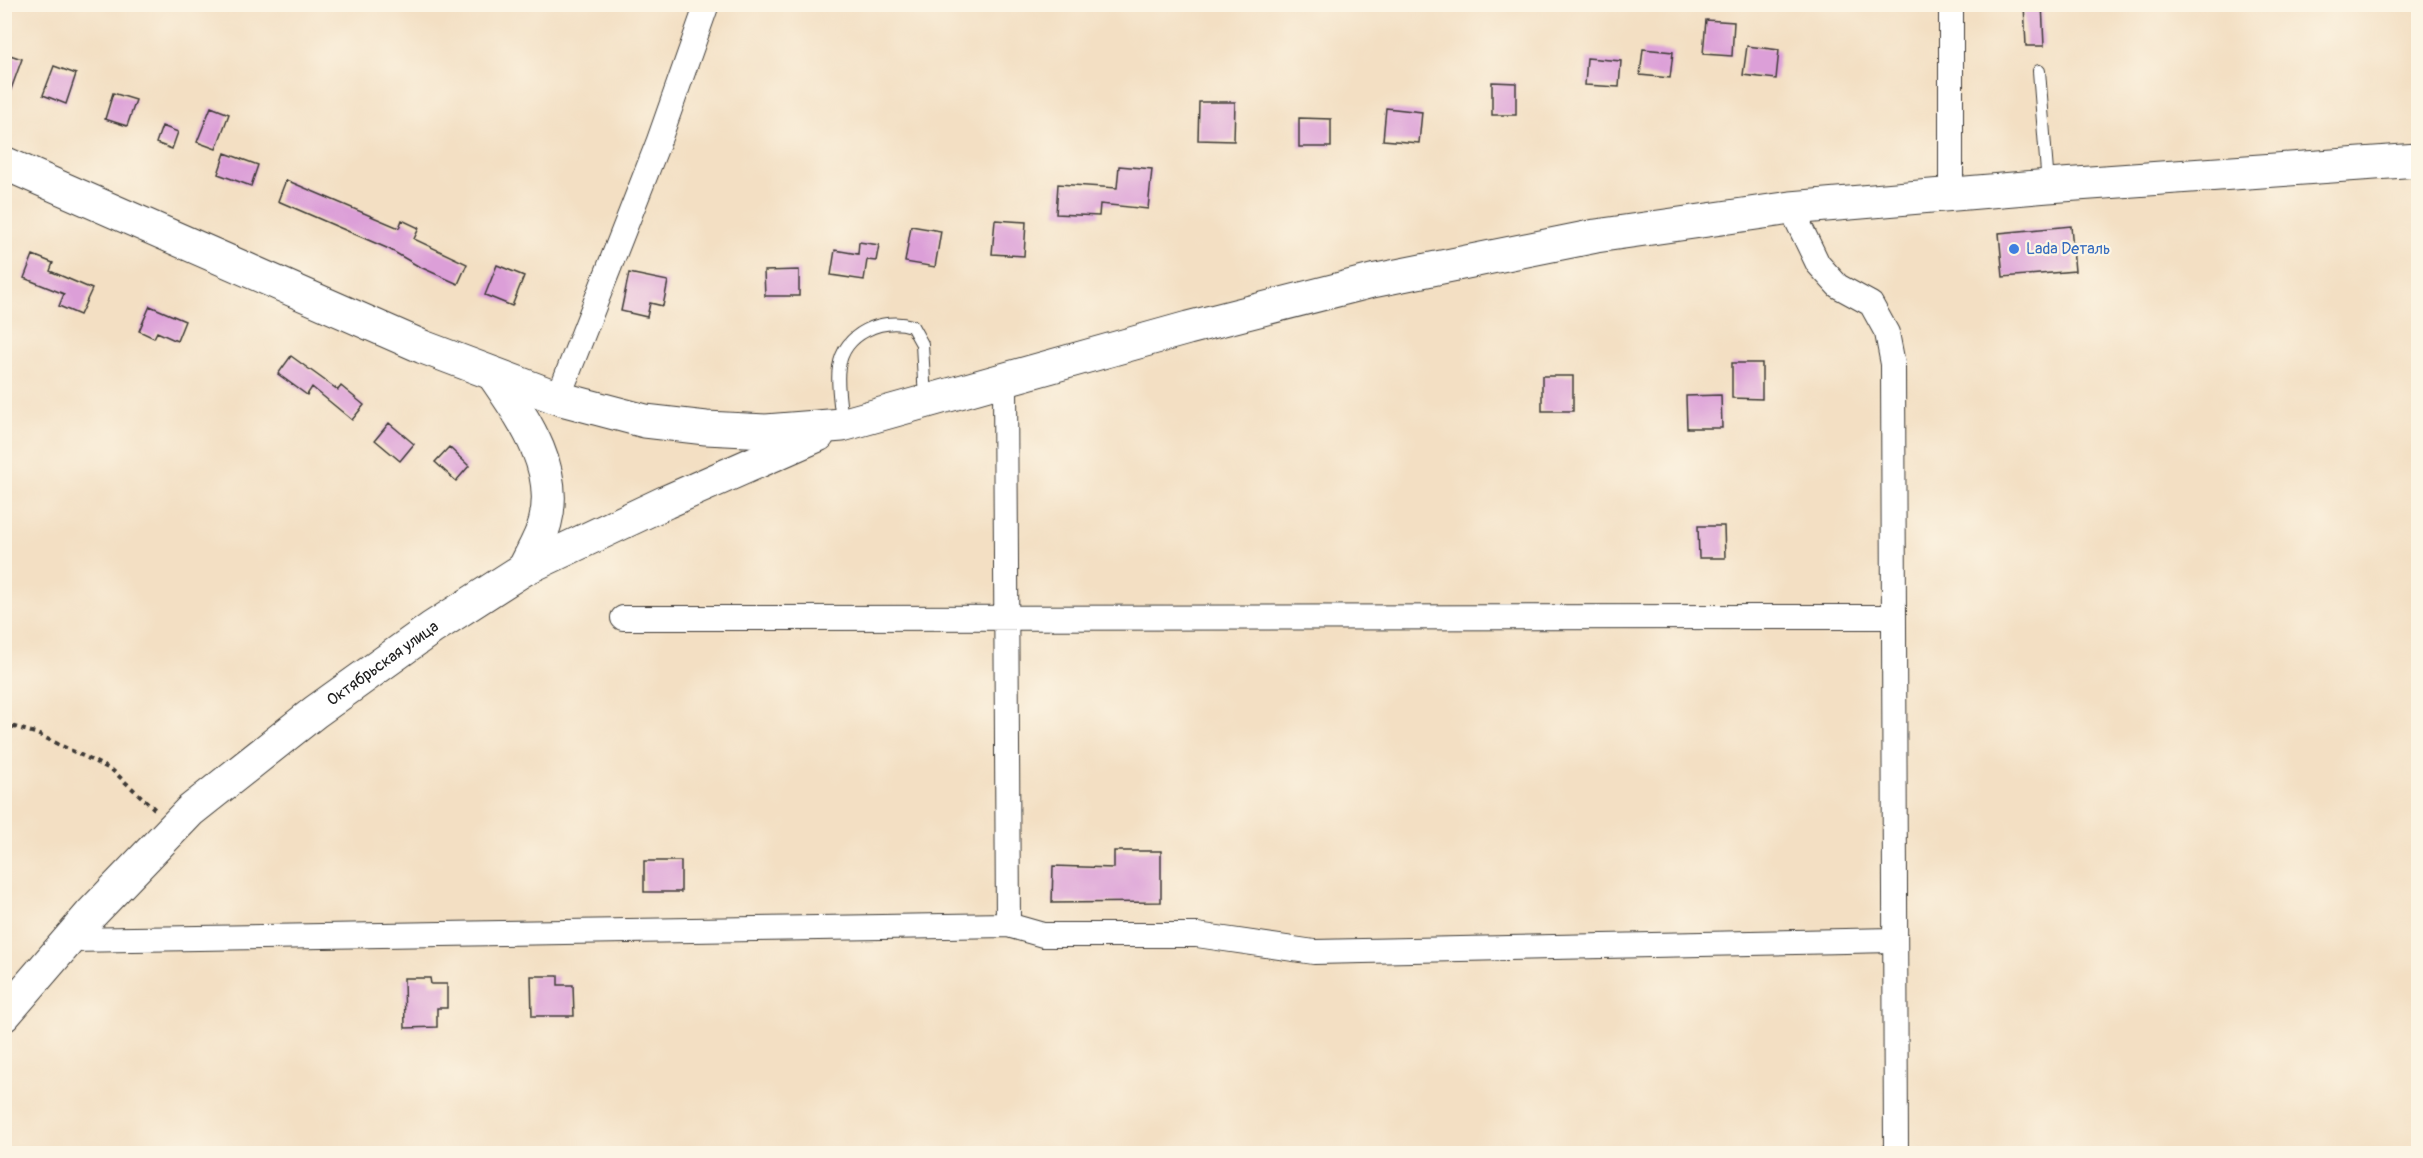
<svg xmlns="http://www.w3.org/2000/svg" width="2423" height="1158" viewBox="0 0 2423 1158" font-family="Pangolin,sans-serif">
<style>
.building{fill:#dc9fd8}
.lines{fill:none;stroke-linecap:round;stroke-linejoin:round}
.lane-casing{stroke:#3c3935;stroke-width:14}
.street-casing{stroke:#3c3935;stroke-width:26}
.secondary-casing{stroke:#3c3935;stroke-width:35}
.path{stroke:#3c3935;stroke-width:4;stroke-dasharray:4.5 4.5;stroke-linecap:butt}
.lane{stroke:#fff;stroke-width:12}
.street{stroke:#fff;stroke-width:24}
.secondary{stroke:#fff;stroke-width:33}
.shop-dot{fill:#3f7fe0;stroke:#fcf5e5;stroke-width:2}
.labels{text-anchor:middle;dominant-baseline:central;stroke-width:4.5;stroke-linejoin:round;paint-order:stroke}
.shop-label{font-size:16px;fill:#366cbe;stroke:#fcf5e5;text-anchor:start}
.street-label{font-size:16px;fill:#1c1c1c;stroke:#fcf5e5}
</style>
<rect width="100%" height="100%" fill="#fcf5e5"/>
<filter id="ink" filterUnits="userSpaceOnUse"><feTurbulence type="fractalNoise" baseFrequency=".0167" numOctaves="2"/><feDisplacementMap in="SourceGraphic" scale="12" xChannelSelector="R" yChannelSelector="G"/><feConvolveMatrix kernelMatrix="1 2 1 2 8 2 1 2 1" color-interpolation-filters="sRGB"/></filter>
<filter id="wash" filterUnits="userSpaceOnUse"><feTurbulence type="fractalNoise" baseFrequency=".008" numOctaves="4" result="noise"/><feDisplacementMap in="SourceGraphic" scale="24" xChannelSelector="R" yChannelSelector="G"/><feGaussianBlur stdDeviation="1.35" result="paint"/><feColorMatrix in="noise" values="0 0 0 0 0 0 0 0 0 0 0 0 0 0 0 0 0 1.4 0 .05"/><feComposite in="paint" operator="in"/></filter>
<g filter="url(#wash)">
<rect width="100%" height="100%" fill="#f3dfc3"/>
<g id="blocks">
<!-- building -->
<path class="building" d="M2024,4h18l2,42h-18z
M1706,20l28,2 -2,34 -29,-2z
M1747,46l32,4 -3,29 -33,-4z
M1643,49l30,3 -3,26 -30,-3z
M4,53l18,6 -16,44h-2z
M1587,58l34,3 -2,26 -34,-2z
M54,66l22,8 -10,30 -23,-9z
M1492,82l24,1v32h-24z
M113,93l23,7 -9,26 -22,-7z
M1199,102h36l-1,39 -36,-1z
M211,107l18,7 -13,35 -19,-7z
M1386,108l36,4 -3,31 -36,-3z
M1299,118l32,1v28h-32z
M162,126l16,6 -6,17 -16,-6z
M225,153l33,12 -7,21 -33,-12z
M1119,166l33,3 -4,40 -48,-5 -1,12 -43,-2 2,-30 59,4z
M286,180l113,48 3,-8 17,8 -5,11 53,25 -9,20 -40,-18 -29,-17 -111,-48z
M995,220l31,2 -2,34 -32,-2z
M911,226l30,5 -6,36 -30,-5z
M2071,226l4,45 -72,6 -4,-44z
M859,242l20,3 -3,16 -9,-1 -3,20 -33,-5 4,-25 23,4z
M33,255l20,8 -3,8 42,18 -12,26 -21,-9 5,-12 -40,-16z
M497,265l27,11 -12,30 -27,-11z
M799,270v26h-34l-1,-25z
M629,273l39,8 -5,25 -13,-3 -3,14 -26,-6z
M150,306l35,15 -8,20 -20,-9 -3,6 -15,-7z
M291,356l47,34 3,-4 23,19 -12,15 -40,-33 -5,8 -29,-21z
M1732,363h30v36l-30,-1z
M1542,376h31v35h-31z
M1721,395l1,33h-35l-1,-32z
M389,423l25,21 -14,17 -25,-21z
M449,447l20,19 -13,15 -21,-19z
M1698,526h26l1,32h-26z
M1114,851h47v51l-109,1 1,-37 61,2z
M644,861h37v31h-37z
M531,976h27v9h15l1,31h-42z
M404,978h26l1,6h16v24h-10v19l-32,1z"/>
</g>
</g>
<g filter="url(#ink)">
<use href="#blocks" fill-opacity="0" stroke="#3c3935" stroke-width="1.5"/>
<g class="lines">
<!-- lane casing -->
<g class="lane-casing">
<path id="lane" d="M2039,71l9,114
M842,424c-1,-18 -6,-40 -3,-57 5,-34 43,-50 73,-41l10,18 3,56"/>
</g>
<!-- street casing -->
<g class="street-casing">
<path id="street" d="M1951,4v190
M1791,208l27,56 20,22 33,18 16,29 6,31 3,790
M1005,381l3,544 35,10h154l117,17 580,-12
M558,398l100,-255 49,-139
M623,618l1270,-1
M68,940l940,-15"/>
</g>
<!-- secondary casing -->
<g class="secondary-casing">
<g id="secondary">
<path d="M4,163l419,184 135,51 87,23 61,7 60,3 76,-6 346,-97 184,-47 224,-45 195,-28 257,-22 370,-26"/>
<path d="M493,374c29,43 67,93 52,149 -4,15 -14,31 -21,46"/>
<path id="s1" d="M4,1015l87,-101 99,-103 125,-99 117,-84 92,-59 142,-67 152,-67"/>
</g>
</g>
<!-- path -->
<path class="path" d="M4,724l31,9 77,37 46,42"/>
<!-- lane -->
<use href="#lane" class="lane"/>
<!-- street -->
<use href="#street" class="street"/>
<!-- secondary -->
<use href="#secondary" class="secondary"/>
</g>
</g>
<!-- markers -->
<circle class="shop-dot" cx="2014" cy="249" r="6"/>
<g class="labels">
<!-- shop labels -->
<g class="shop-label">
<text x="2026" y="249">Lada Dеталь</text>
</g>
<!-- street labels -->
<g class="street-label">
<text stroke="none"><textPath href="#s1" startOffset="519">Октябрьская улица</textPath></text>
</g>
</g>
<!-- margin -->
<rect width="2423" height="1158" fill="none" stroke="#fcf5e5" stroke-width="24"/>
</svg>
